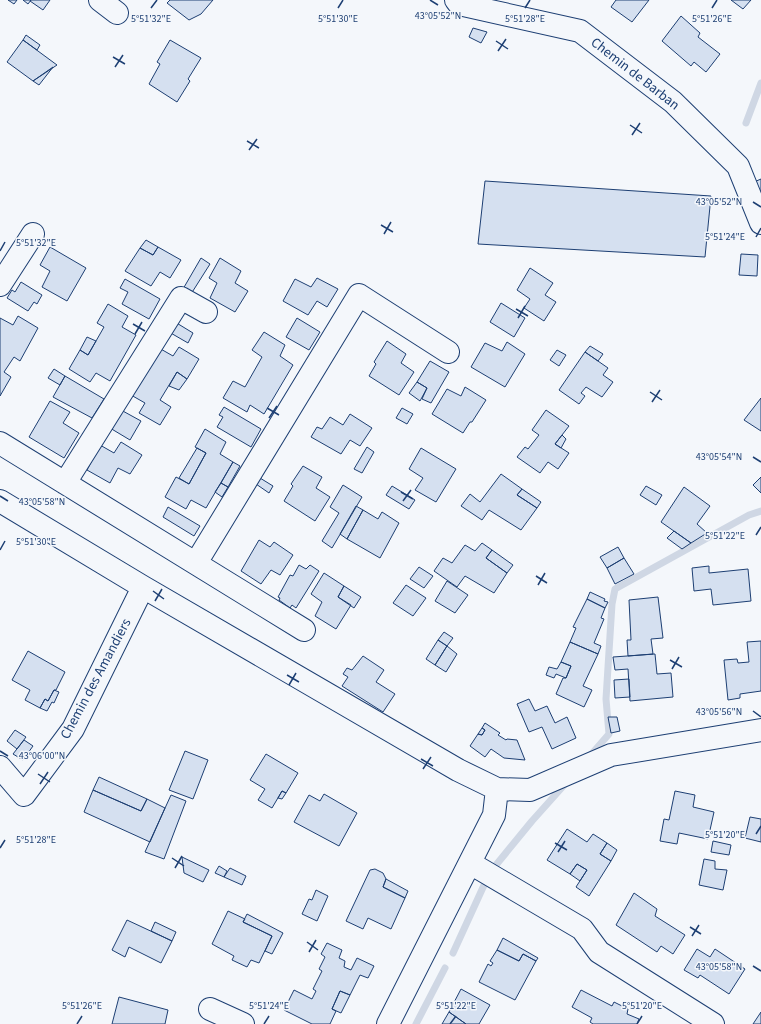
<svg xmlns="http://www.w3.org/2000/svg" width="761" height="1024" viewBox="0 0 761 1024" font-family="'Source Sans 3',sans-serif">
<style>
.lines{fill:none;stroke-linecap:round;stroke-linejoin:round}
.stream{stroke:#cfd7e4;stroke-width:7}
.building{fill:#d5e0f0;stroke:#1d3f73}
.minor-casing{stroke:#1d3f73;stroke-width:24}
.minor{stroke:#f4f7fb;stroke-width:22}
.ticks{fill:none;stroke:#1d3f73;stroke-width:1.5}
.labels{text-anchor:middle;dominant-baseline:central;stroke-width:3;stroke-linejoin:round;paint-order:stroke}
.street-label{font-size:14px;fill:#1d3f73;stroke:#f4f7fb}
.ticks-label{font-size:10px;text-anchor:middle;fill:#1d3f73;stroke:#f4f7fb;stroke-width:3;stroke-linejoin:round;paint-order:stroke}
</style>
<rect width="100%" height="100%" fill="#f4f7fb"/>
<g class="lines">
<!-- stream -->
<path class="stream" d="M746,123l15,-40
M589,757l20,-23 -3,-35 6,-95 3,-15 134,-74 12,-4
M496,865l36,-44 34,-38
M453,953l32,-70
M416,1024l29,-56"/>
</g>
<!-- building -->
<path class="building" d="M8,0h9l-3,4z
M23,0h8l-3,4z
M31,0h19l-7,10 -13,-9z
M170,0h43l-12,14 -12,6 -22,-17z
M616,0h33l-17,22 -21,-15z
M731,0h20l-8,9z
M681,16l19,17 -2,4 22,17 -14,18 -12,-10 -3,4 -29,-25z
M473,28l14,4 -6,11 -12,-6z
M26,35l14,10 -3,5 -14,-10z
M23,40l34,25 -24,16 -26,-19z
M170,40l31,18 -13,21 2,2 -13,21 -28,-18 11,-20 -3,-2z
M53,67l-14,18 -6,-4z
M761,179v18l-7,-15z
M485,181l226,15 -6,61 -227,-13z
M146,240l12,7 -5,8 -13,-7z
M50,247l36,21 -19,33 -25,-14 8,-16 -10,-6z
M158,247l23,13 -11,18 -10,-6 -9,14 -26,-15 15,-23 13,7z
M741,254l17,1 -1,21 -18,-1z
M201,258l9,6 -19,30 -8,-5z
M220,258l21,13 -6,12 13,8 -13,21 -25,-14 7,-15 -8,-5z
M530,268l23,15 -8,12 11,7 -12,19 -20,-13 6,-9 -13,-9z
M317,278l21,11 -11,18 -10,-6 -9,14 -25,-14 12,-22 16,8z
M125,279l35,20 -11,20 -27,-15 6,-12 -8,-4z
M21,282l21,13 -5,9 -3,-2 -6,9 -21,-13 5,-8 3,2z
M501,303l24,15 -11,19 -24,-15z
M108,304l20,12 -6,11 14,8 -26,46 -14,-8 -6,9 -21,-13 11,-19 8,5 16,-28 -7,-4z
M18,316l20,12 -18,33 -6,-4 -10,15 7,5 -11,19v-78l13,7z
M297,318l23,14 -11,18 -23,-13z
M175,322l18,11 -5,10 -19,-11z
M264,332l21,13 -5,11 13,9 -29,49 -14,-9 -3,7 -24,-14 10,-17 12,6 17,-30 -10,-7z
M87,337l9,4 -8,14 -8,-5z
M387,341l19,13 -5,9 13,9 -15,23 -30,-19 7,-12 -2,-2z
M507,342l18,12 -20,33 -34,-20 14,-24 17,8z
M590,346l13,8 -5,7 -13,-9z
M179,347l20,12 -12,20 -10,-7 -17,28 11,7 -11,18 -21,-12 6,-10 -14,-8 28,-47 14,8z
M557,350l9,5 -7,11 -9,-6z
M585,352l23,16 -5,7 10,7 -11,15 -16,-10 -5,6 4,3 -6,8 -20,-14z
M430,361l19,11 -18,31 -9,-4 5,-11 -10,-6z
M54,369l11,7 -5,9 -12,-7z
M177,372l10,7 -8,11 -10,-4z
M65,376l39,23 -12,19 -39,-21z
M417,382l10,6 -7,13 -11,-8z
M465,387l21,13 -14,22h-2l-7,11 -31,-19 15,-25 14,7z
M761,398v33l-17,-11z
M50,401l20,11 -7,11 16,10 -15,25 -35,-21z
M224,407l37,22 -10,18 -34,-20 6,-10 -4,-2z
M402,408l11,6 -6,10 -11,-6z
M121,410l20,11 -11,19 -20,-12z
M546,410l23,16 -14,18 14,9 -11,16 -10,-7 -8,11 -23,-16 8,-10 3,2 11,-14 -7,-5z
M350,414l22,14 -12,18 -10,-6 -9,14 -30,-17 6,-10 5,2 8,-12 13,8z
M205,429l21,13 -6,12 13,8 -27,46 -15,-8 -5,9 -21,-12 11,-20 13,7 17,-31 -11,-6z
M562,435l4,4 -5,9 -6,-4z
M121,442l21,13 -12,19 -12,-6 -8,15 -23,-13 13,-25 14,8z
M367,447l7,5 -12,21 -8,-4z
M197,448l9,5 -17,31 -10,-6z
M421,448l35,21 -20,33 -21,-12 8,-12 -14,-9z
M233,462l7,4 -12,21 -7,-4z
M303,466l19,11 -6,11 14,9 -15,24 -31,-20 9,-15 -2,-2z
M501,474l21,15 -5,6 20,13 -16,22 -32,-20 -7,10 -21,-14 9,-12 10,8z
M761,477v16l-8,-8z
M260,478l13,8 -4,7 -13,-9z
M221,483l7,4 -6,10 -7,-5z
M343,485l19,12 -30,51 -10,-7 17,-28 -9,-6z
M392,486l23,14 -6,9 -23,-14z
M646,486l16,9 -6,10 -16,-10z
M684,487l26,19 -13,18 10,9 -16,10 -30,-21z
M522,489l19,13 -4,6 -20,-13z
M356,506l7,4 -16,29 -7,-5z
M168,507l32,19 -6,10 -31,-19z
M363,510l15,9 4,-7 17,11 -19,35 -33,-19z
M674,531l17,12 -9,6 -15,-11z
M259,540l11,7 4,-5 19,13 -13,20 -9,-5 -10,14 -20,-13z
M482,543l10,7 -6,8 21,15 -13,20 -29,-17 -8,11 -23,-16 9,-13 9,5 13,-18 10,6z
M618,547l6,11 -17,10 -7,-11z
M492,550l21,15 -6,8 -21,-15z
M624,558l10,16 -19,10 -8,-16z
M299,565l7,4 4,-4 9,6 -23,37 -4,-3 -2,3 -11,-8 1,-2 -2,-1 12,-22 3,1z
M709,566v7l39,-4 3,32 -38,4 -2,-16 -17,2 -2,-23z
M419,567l14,9 -9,12 -14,-9z
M324,573l20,13 -6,11 13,8 -15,24 -21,-13 7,-14 -11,-8z
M447,581l21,14 -13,18 -20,-12z
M406,585l20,13 -13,18 -20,-13z
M344,586l17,11 -7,11 -16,-11z
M590,592l15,7 -1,2 4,1 -3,6 -18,-9z
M658,597l5,41 -12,1 2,15 -25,2 -1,-16h4l-2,-40z
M587,599l18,9 -4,10 3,1 -10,24 7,3 -3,8 -28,-12 6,-14 -3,-1z
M444,632l9,6 -6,8 -9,-6z
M438,640l9,6 -12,19 -9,-6z
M761,641v50l-21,3v4l-12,2 -4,-40 13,-1 1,4 11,-1 -2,-20z
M570,642l28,12 -15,32 9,4 -8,17 -28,-13 7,-16h3l5,-12 -10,-4z
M447,646l10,8 -11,18 -11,-7z
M28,651l37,21 -9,18h-2l-6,11 -3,-2 -5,9 -15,-8 5,-10 -18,-10z
M655,654l2,20 14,-1 2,24 -43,4 -2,-32 -13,1 -2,-13z
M363,656l21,14 -8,12 19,12 -12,18 -41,-26 6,-9 -5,-3 4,-6 5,2z
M561,662l10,4 -5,12 -10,-4 -2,4 -8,-3 3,-8 8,2z
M629,679l1,18 -15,1 -1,-18z
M54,690l5,2 -5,11 -2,-1 -5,9 -7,-3 5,-9 3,2z
M529,699l6,12 12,-5 8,17 12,-6 9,21 -24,11 -10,-22 -13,5 -12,-28z
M608,717h9l3,14 -9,2z
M485,723l15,10 -2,2 8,5 1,-1 10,1 8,20 -21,-2 -13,-9 -6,8 -15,-11 8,-12 4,1 3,-5 -3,-2z
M482,728l3,2 -3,5 -4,-1z
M15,730l11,7 -9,12 -10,-8z
M24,740l9,6 -10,14 -10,-6z
M185,751l23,9 -15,39 -24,-9z
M266,754l32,19 -12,20 -4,-2 -10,17 -14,-8 7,-11 -15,-9z
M99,777l48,22 -6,12 -48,-21z
M93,790l48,21 6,-12 18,9 -15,34 -66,-30z
M282,791l4,2 -4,6 -4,-1z
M675,791l20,4 -2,12 21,5 -6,27 -29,-6 -2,11 -17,-3 4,-22 5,1z
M324,794l33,19 -18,33 -45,-24 15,-27 11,6z
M171,795l15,6 -22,58 -19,-7z
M750,817l11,2v23l-16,-4z
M567,829l20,13 6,-8 14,9 -7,11 11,7 -22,35 -13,-9 11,-17 -10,-6 -7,10 -23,-14z
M713,841l18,4 -2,10 -18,-3z
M607,843l10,7 -6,11 -11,-7z
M182,857l27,13 -6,12 -19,-9z
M704,859l11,2v8l12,1 -4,20 -24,-5z
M577,864l10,6 -7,11 -10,-7z
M219,866l8,5 -3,6 -9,-4z
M230,868l16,8 -4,9 -18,-8z
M375,869l8,4 3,6 -3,8 22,11 -14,31 -23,-11 -5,11 -17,-8 24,-51z
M386,879l22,12 -3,7 -22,-11z
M316,890l12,6 -11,25 -15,-7 7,-15 3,1z
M634,893l23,16 -2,7 30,19 -12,19 -12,-8 -4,6 -41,-27z
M228,911l17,8 -2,3 29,14 -13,27 -8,-3 -4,7 -15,-7 2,-4 -22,-12z
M247,914l36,19 -11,21 -7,-3 7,-15 -29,-14z
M127,920l45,21 -11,22 -32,-16 -4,10 -13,-7z
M155,922l21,10 -4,9 -21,-10z
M503,938l35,20 -2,3 -13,-7 -4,7 -22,-11z
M327,943l15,7 -3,8 6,3 -1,6 7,3 6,-12 17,8 -6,12 -8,-3 -10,20 -10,-4 -8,18 4,2 -6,13h-18l-28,-14 10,-20 18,9 4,-8 -3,-2 9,-18 -3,-2 6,-12 -4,-3z
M697,949l13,8 5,-8 30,20 -16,25 -29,-19 -2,3 -14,-8z
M497,950l22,11 4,-7 13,7 -21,39 -36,-18 9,-18 3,2 2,-3 -3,-2z
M461,989l29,16 -11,19h-13l-17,-12z
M581,990l31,16 2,-4 14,7 -1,5 12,5 -2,5h-44l-3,-2 2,-4 -20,-11z
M340,991l10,4 -9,18 -9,-4z
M119,997l49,13 -3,14h-53z
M449,1012l17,12h-24z
M761,1012v12h-8z"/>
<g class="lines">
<!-- minor casing -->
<g class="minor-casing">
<path id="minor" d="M100,0l17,13
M456,0l3,4 121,27 93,71 65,64 23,57
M0,285l33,-51
M0,443l304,187
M65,483l116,-185 25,14
M0,501l143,86 315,183 39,19 33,1 81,-35 150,-25
M196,563l163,-268 89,57
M0,767l24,28 49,-66 70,-142
M470,863l112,66 17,23 114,72
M210,1009l33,15
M388,1024l106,-209 3,-26"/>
</g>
<!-- minor -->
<use href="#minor" class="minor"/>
</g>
<!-- ticks -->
<path class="ticks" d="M430,0l8,5M151,8l6,-8M338,8l5,-8M525,8l5,-8M712,8l5,-8M496,41l12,8M498,51l8,-12M113,57l12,7M115,67l8,-12M630,125l12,8M632,135l8,-12M247,141l12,7M249,150l8,-11M753,202l8,5M381,225l12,7M384,234l7,-12M756,237l5,-9M0,251l5,-9M516,309l12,7M518,318l7,-12M133,324l12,7M135,334l7,-12M650,392l12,8M652,402l8,-12M267,408l12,7M269,418l8,-12M753,457l8,5M401,492l12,7M0,496l8,5M403,501l8,-11M756,535l5,-8M0,550l5,-9M536,576l11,7M538,585l7,-12M153,591l11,8M155,601l7,-12M670,660l12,7M672,669l7,-12M287,675l12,7M289,685l7,-12M753,711l8,6M0,751l8,5M421,759l12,7M423,769l8,-12M38,774l12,8M40,784l8,-12M756,834l5,-8M555,843l12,7M0,848l5,-8M558,852l7,-11M172,858l12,8M175,868l7,-12M690,927l11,7M692,936l7,-11M307,942l11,8M309,952l7,-12M753,966l8,5M77,1024l5,-8M264,1024l5,-8M450,1024l6,-8M637,1024l5,-8"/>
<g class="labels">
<!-- street labels -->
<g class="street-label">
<text transform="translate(635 74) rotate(38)">Chemin de Barban</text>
<text transform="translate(96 679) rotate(-62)">Chemin des Amandiers</text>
</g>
</g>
<g class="ticks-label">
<text x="438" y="19">43°05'52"N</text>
<text x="151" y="22">5°51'32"E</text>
<text x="338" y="22">5°51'30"E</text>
<text x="525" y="22">5°51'28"E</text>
<text x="712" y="22">5°51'26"E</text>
<text x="719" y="205">43°05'52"N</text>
<text x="725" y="240">5°51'24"E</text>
<text x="36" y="246">5°51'32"E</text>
<text x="719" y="460">43°05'54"N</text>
<text x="42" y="505">43°05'58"N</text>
<text x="725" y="539">5°51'22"E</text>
<text x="36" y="545">5°51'30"E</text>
<text x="719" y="715">43°05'56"N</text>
<text x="42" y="759">43°06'00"N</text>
<text x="725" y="838">5°51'20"E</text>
<text x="36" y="843">5°51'28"E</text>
<text x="719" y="970">43°05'58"N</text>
<text x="82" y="1009">5°51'26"E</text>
<text x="269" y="1009">5°51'24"E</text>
<text x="456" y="1009">5°51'22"E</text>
<text x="642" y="1009">5°51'20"E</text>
</g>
</svg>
